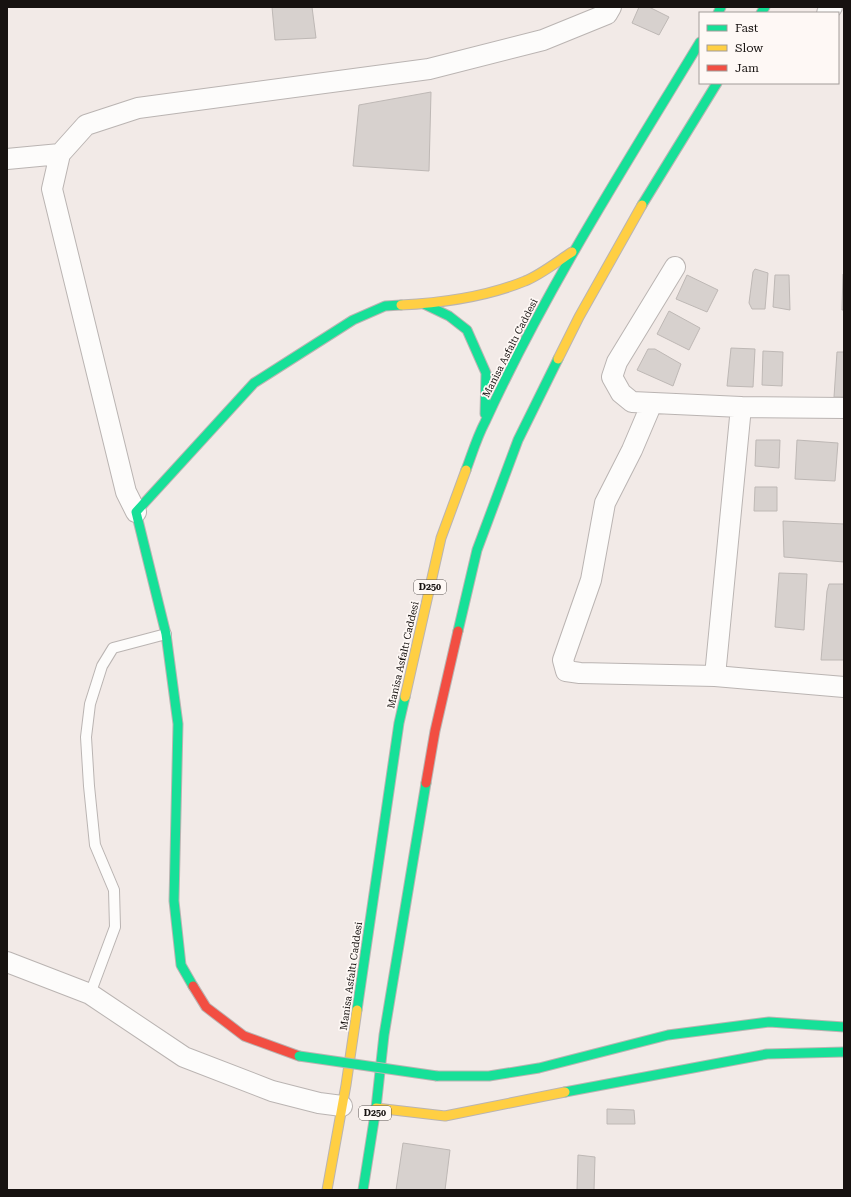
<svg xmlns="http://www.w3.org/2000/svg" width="851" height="1197" viewBox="0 0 851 1197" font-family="'Roboto Serif',serif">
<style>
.building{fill:#d7d1ce;stroke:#beb8b5}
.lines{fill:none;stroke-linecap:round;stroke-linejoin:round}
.lane-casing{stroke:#bab4b2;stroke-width:12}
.street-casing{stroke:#bab4b2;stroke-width:22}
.fast-casing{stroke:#bab4b2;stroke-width:11}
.slow-casing{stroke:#bab4b2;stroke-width:11}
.jam-casing{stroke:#bab4b2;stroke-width:11}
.lane{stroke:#fdfcfb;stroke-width:10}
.street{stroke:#fdfcfb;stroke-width:20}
.fast{stroke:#16e098;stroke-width:9}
.slow{stroke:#ffcf43;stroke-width:9}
.jam{stroke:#f24e42;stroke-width:9}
.fast-bridge-casing{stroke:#bab4b2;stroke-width:11;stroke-linecap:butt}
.fast-bridge{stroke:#16e098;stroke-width:9}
.labels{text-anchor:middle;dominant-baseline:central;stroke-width:3.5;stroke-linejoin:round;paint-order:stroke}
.shield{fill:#fef8f5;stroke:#5c5755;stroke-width:1}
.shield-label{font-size:9px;font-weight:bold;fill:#171210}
.street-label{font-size:10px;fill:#171210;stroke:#fef8f5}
</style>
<rect width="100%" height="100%" fill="#f2eae7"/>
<!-- building -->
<path class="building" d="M272,7h40l4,31 -41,2z
M639,7h10l20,10 -10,18 -27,-12z
M431,92l-2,79 -76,-5 6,-61z
M755,269l13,4 -3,36h-13l-3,-6 4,-31z
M843,274h1v36h-2z
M687,275l31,15 -11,22 -31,-13z
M775,275h14l1,35 -17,-3z
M669,311l31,17 -11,22 -32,-16z
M731,348l24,1 -2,38 -26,-1z
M648,349h7l26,15 -8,22 -36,-16z
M763,351l20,1 -1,34 -20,-1z
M837,352h7v45h-10z
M756,440h24l-1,28 -24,-2z
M797,440l41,3 -3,38 -40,-2z
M755,487h22v24h-23z
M783,521l61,3v38l-60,-5z
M779,573l28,1 -3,56 -29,-3z
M829,584h15v76h-23l6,-69z
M607,1109l27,1 1,14h-28z
M403,1143l47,7 -5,40h-49z
M578,1155l17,2 -1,33h-17z"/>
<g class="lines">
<!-- lane casing -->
<g class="lane-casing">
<path id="lane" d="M90,994l25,-67 -1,-37 -19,-45 -6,-59 -3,-49 4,-33 12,-38 11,-18 53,-14"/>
</g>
<!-- street casing -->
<g class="street-casing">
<path id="street" d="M827,13l5,-6
M7,159l53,-5
M675,267l-58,95 -5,15 9,16 11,9 109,5 103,1
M652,403l-20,47 -27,53 -14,77 -28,80 3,11 14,2 135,3 129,11
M136,512l-10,-20 -74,-303 8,-35 26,-29 52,-17 291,-39 114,-29 64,-26 4,-7
M715,676l26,-269
M7,962l83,32 94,63 88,34 47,12 23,3"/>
</g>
<!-- fast casing -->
<g class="fast-casing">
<path id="fast" d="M718,13l3,-6
M761,13l4,-6
M642,205l75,-122
M424,304l25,12 18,14 19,43 -1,41
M466,470c6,-16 11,-33 19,-48 61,-133 140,-256 215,-380
M136,512l30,122 12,90 -4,177 7,64 12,21
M136,512l118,-129 99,-63 32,-14 16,-1
M458,631l19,-81 41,-110 40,-81
M357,1010l42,-287 6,-26
M437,1076h52l50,-8 129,-33 101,-13 75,5
M565,1092l202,-38 77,-2
M363,1190l13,-82 8,-73 42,-252"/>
</g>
<!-- slow casing -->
<g class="slow-casing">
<path id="slow" d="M401,305c41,-2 85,-8 124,-24 14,-5 33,-20 47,-29
M558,359l21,-42 63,-112
M405,697l36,-159 25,-68
M376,1108l69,8 120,-24
M327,1190l19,-105 11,-75"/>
</g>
<!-- jam casing -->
<g class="jam-casing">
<path id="jam" d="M426,783l9,-52 23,-100
M193,986l13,21 38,29 55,20"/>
</g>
<!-- lane -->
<use href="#lane" class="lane"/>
<!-- street -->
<use href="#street" class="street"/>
<!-- fast -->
<use href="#fast" class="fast"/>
<!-- slow -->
<use href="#slow" class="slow"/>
<!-- jam -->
<use href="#jam" class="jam"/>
<!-- fast-bridge casing -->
<g class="fast-bridge-casing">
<path id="fast-bridge" d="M299,1056l138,20"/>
</g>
<!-- fast-bridge -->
<use href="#fast-bridge" class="fast-bridge"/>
</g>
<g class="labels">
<!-- shield labels -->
<g class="shield">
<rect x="414" y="580" width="32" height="14" rx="3"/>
<rect x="359" y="1106" width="32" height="14" rx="3"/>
</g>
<g class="shield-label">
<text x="430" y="587">D250</text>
<text x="375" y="1113">D250</text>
</g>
<!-- street labels -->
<g class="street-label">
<text transform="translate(510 348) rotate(-63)">Manisa Asfaltı Caddesi</text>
<text transform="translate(403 655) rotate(-77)">Manisa Asfaltı Caddesi</text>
<text transform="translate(351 976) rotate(-82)">Manisa Asfaltı Caddesi</text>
</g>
</g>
<!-- border -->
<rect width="851" height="1197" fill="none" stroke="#171210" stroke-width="16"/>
<!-- legend -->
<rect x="699" y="12" width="140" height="72" fill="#fef8f5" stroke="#a29c99"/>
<rect x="707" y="25" width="20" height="6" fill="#16e098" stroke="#a29c99"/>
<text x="735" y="32" font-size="12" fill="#171210">Fast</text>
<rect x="707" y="45" width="20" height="6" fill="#ffcf43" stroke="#a29c99"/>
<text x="735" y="52" font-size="12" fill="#171210">Slow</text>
<rect x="707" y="65" width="20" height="6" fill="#f24e42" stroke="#a29c99"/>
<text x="735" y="72" font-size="12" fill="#171210">Jam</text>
</svg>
